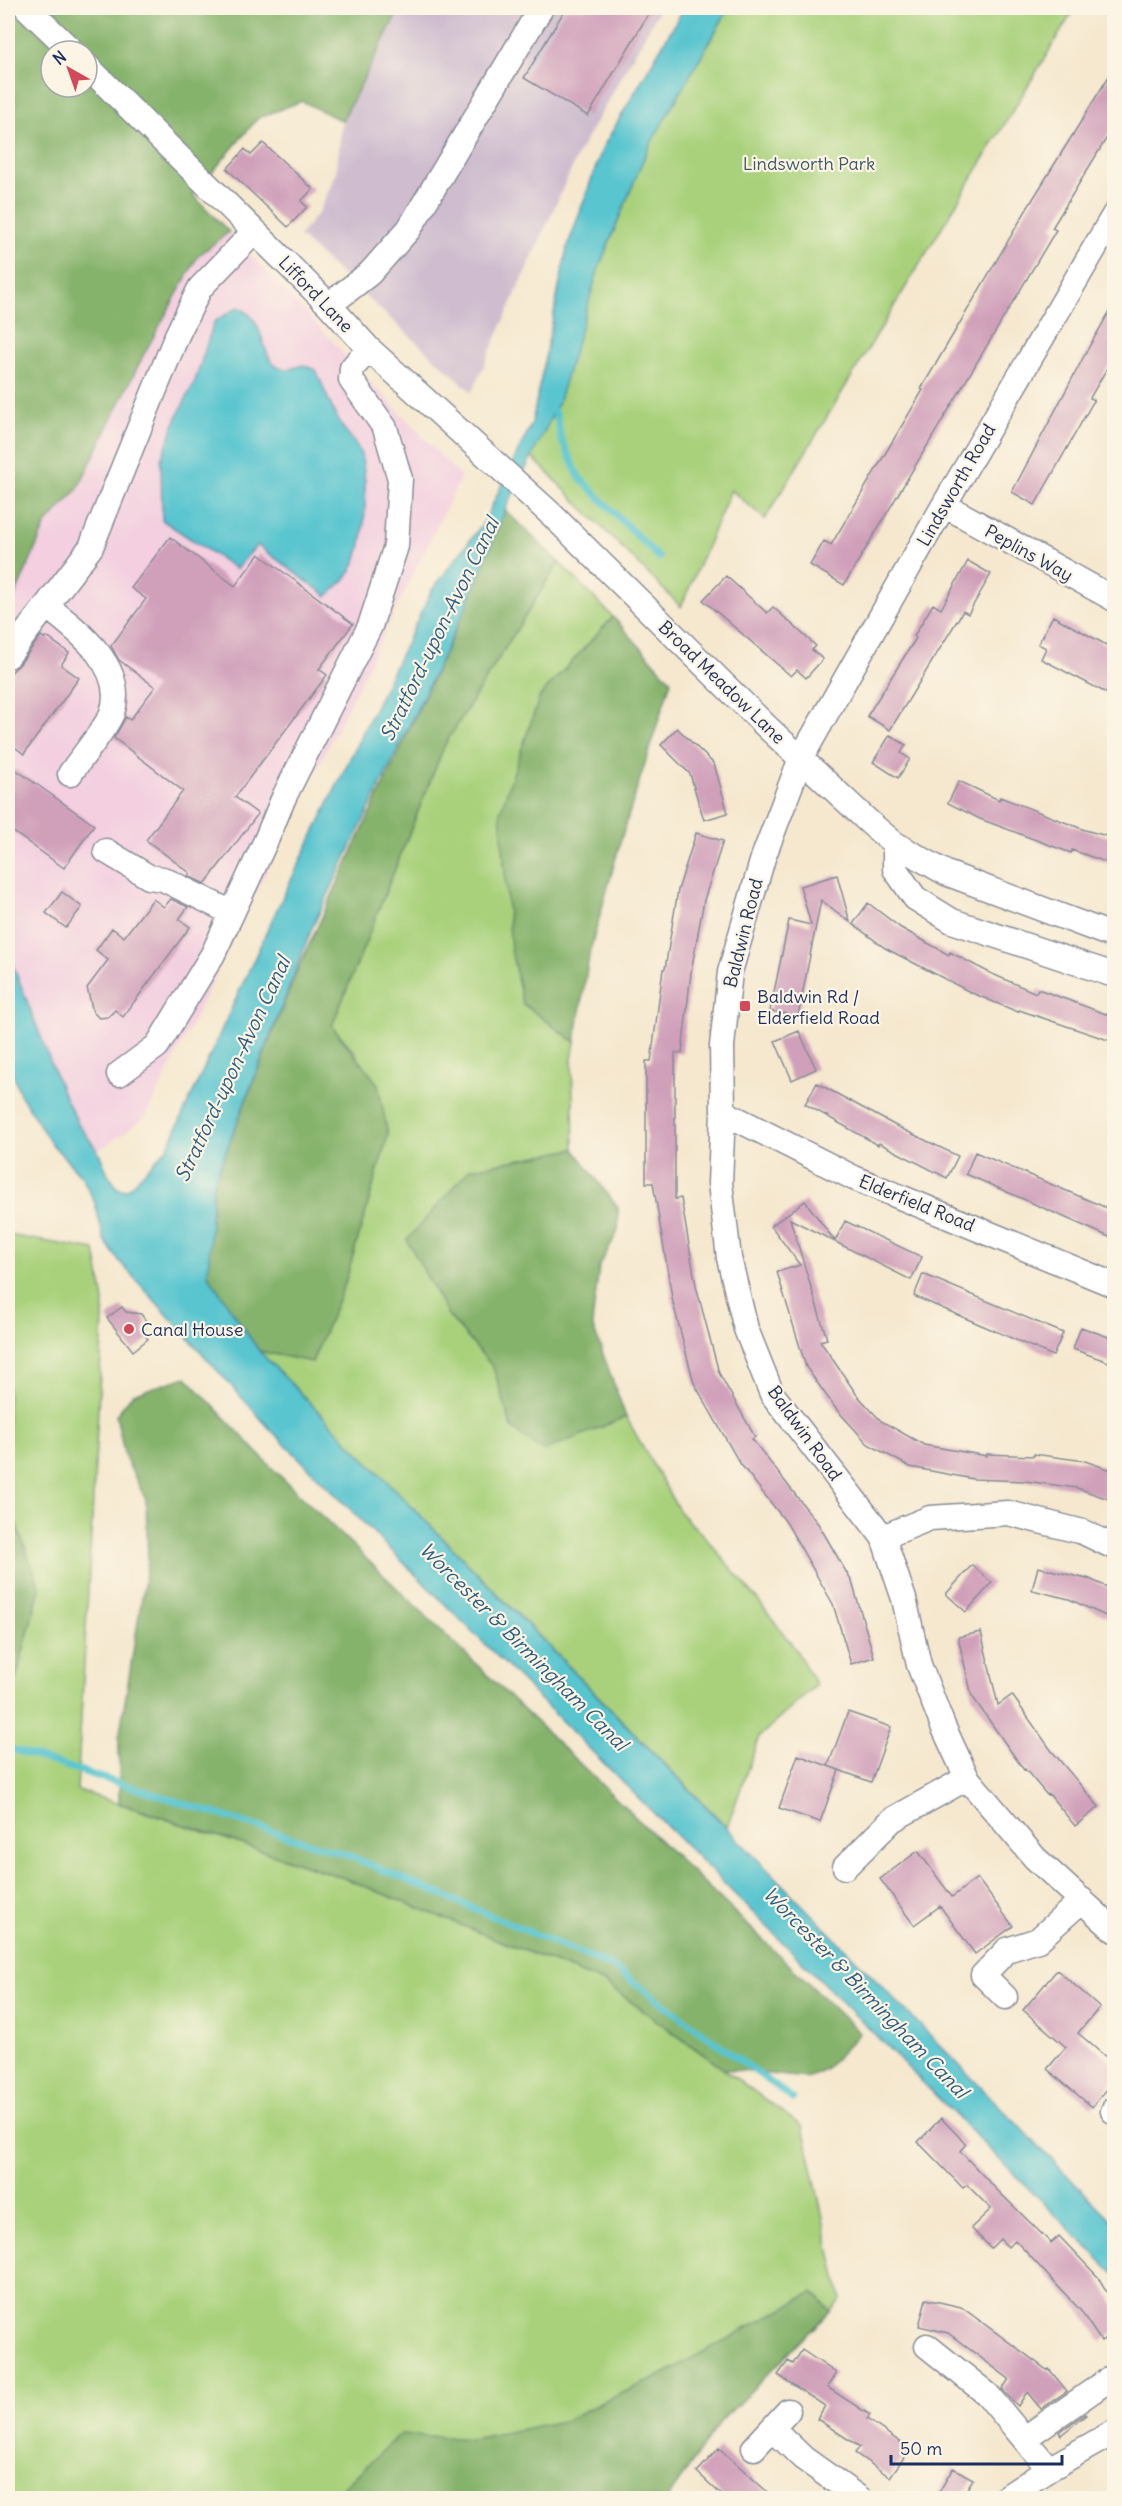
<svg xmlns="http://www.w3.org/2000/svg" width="1122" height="2506" viewBox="0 0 1122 2506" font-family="Delius,sans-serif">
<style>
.built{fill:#f3cfe0}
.industrial{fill:#cfbdcf}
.green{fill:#a9d17c;stroke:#62806d;stroke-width:1.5}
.forest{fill:#86b36c;stroke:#507165;stroke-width:1.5;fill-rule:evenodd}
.water{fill:#58c5cf;stroke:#3a7a96;stroke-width:1.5}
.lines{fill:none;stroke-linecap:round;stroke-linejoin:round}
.stream{stroke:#58c5cf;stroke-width:7}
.building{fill:#d0a0ba}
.minor-casing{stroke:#888c96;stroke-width:27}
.minor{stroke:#fff;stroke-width:24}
.poi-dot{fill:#d1495b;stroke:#fcf5e5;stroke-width:2}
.labels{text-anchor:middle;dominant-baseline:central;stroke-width:4.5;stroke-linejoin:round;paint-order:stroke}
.park-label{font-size:18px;fill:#3e5866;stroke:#fcf5e5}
.street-label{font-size:18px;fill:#1b2f5e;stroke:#fcf5e5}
.poi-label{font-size:18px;fill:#1b2f5e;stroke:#fcf5e5;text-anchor:start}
.water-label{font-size:20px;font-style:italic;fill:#2d5c80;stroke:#fcf5e5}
</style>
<rect width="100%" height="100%" fill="#fcf5e5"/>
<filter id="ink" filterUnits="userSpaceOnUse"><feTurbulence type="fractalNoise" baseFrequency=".0167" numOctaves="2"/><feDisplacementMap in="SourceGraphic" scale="12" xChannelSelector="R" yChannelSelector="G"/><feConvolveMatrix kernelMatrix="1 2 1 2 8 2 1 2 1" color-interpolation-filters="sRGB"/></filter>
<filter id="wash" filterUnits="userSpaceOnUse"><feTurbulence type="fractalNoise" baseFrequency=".008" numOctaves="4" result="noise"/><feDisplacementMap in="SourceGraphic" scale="24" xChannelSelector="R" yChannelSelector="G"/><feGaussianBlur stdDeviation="1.35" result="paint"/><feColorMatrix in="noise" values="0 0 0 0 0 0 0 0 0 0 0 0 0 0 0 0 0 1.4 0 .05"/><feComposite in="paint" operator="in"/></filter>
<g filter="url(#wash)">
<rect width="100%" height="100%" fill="#f5e8cf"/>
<!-- built -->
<path class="built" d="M229,232l232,245 -316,641 -47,33 -19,-26 -18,-36 -53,-137v-340l38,-88 31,-34 66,-134 55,-100z"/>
<!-- industrial -->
<path class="industrial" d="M400,8h260l-81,144 -107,240 -173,-156 20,-24 17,-38 6,-53z"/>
<!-- green -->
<path class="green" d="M729,8h346l-310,511 -34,-29 -50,117 -149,-150 67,-190 49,-119z
M559,562l54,55 -73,79 -17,308 52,38 -3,17 2,90 -104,20 -22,146 45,52 19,61 31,22 83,-33 55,97 24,23 51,61 40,52 20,35 -57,52 -32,90 -468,-476 53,11 33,-79 43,-148 -33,-83 -23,-26 113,-282z
M8,1235l87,15 9,51 -27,489 267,88 261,105 198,144 38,173 -26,28 -226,170h-581z"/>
<!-- forest -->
<path class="forest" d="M8,8h392l-58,113 -40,-20 -44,17 -65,77 36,37 -31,24 -55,100 -66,134 -31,34 -38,88zM51,51h36v36h-36z
M505,510l54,52 -114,182 -113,282 46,58 10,51 -43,148 -33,79 -53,-11 -51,-76 5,-90 83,-212 171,-368z
M613,617l58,64 -49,155 -32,115 -15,91 -52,-38 -12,-54 -11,-138 40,-116z
M574,1149l44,59v23l-19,36 -7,57 34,93 -83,34 -31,-23 -19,-61 -45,-52 -41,-75 63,-71z
M186,1377l88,93 586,563 -34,35 -19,10 -83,-9 -119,-86 -261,-105 -225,-75v-65l29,-178 -2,-60 -21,-43 -9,-42 17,-21z
M8,1501l32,87 -30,113 -2,2z
M813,2292l18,19 -111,111 -52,76h-336l69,-64 71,5 91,-18 102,-48z"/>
<!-- water -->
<path class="water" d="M684,8h45l-81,140 -49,119 -41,137 -53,106 -38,95 -155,323 -99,257 -5,90 51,76 855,872v51l-843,-844 -151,-168 -16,-22 -9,-37 -13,-26 -32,-35 -30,-48 -12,-34v-108l53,137 18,36 19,26 10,23 9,14 10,2 41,-43 109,-238 155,-319 52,-68 48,-99 35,-175 36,-101z
M238,307c4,2 9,5 12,8 20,20 9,68 53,50l13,5c8,18 15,39 25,55 7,11 16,17 20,30 7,26 5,81 -5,106 -6,14 -17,26 -29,35l-70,-51 -21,24 -74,-49 -1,-60 16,-43 18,-36 19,-59z"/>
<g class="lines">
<!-- stream -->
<path class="stream" d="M549,405l7,9 5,25 18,38 80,81
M8,1748l339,107 266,112 180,132"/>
</g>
<g id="blocks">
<!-- building -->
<path class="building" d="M566,8h86l-64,108 -64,-38z
M1114,68v58l-62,102 4,2 -212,355 -34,-20 14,-24 7,4 92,-155 -2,-1 107,-182z
M263,143l50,46 -12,12 6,6 -19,20 -61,-58 18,-20 6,6z
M1114,304v52l-24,42 4,2 -59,105 -23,-13 78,-147z
M170,537l65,49 24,-32 94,70 -34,45 8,6 -92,122 23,17 -53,70 -17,-8 2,-3 -44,-33 37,-49 -69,-53 12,-21 4,3 25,-33 -36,-27 -8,-14 35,-47 -15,-11z
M968,561l23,13 -23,40 -5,-3 -73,119 -23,-14 49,-78 -2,-2 19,-32 8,5z
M726,576l41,37 6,-6 43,39 -4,4 11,9 -17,19 -9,-8 -6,6 -88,-76z
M1053,616l61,33v48l-73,-38 5,-11 -8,-4z
M41,636l5,3 1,-2 22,16 -8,12 18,13 -55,76 -16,-12v-67l11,-10z
M677,728l37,36 14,49 -24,7 -14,-46 -29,-29z
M890,735l16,10 -5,8 9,6 -12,19 -25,-16z
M15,769l79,56 -30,43 -56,-40v-49z
M959,781l40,19 1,-3 85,33 29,8v27l-42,-15 -1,3 -91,-34 -32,-16z
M696,833l27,8 -19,59 -13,72 -9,81h-7v146l6,-1 15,88 23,87 36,64 -3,2 67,86 33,57 22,75 -23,7 -18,-60 -47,-82 -47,-60 -45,-79 -21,-80 -20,-120h-7v-122h5l12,-92h2l13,-79z
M837,875l13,47 -29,-22 -23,116 -28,-5 19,-91 22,5 -11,-39z
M62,892l20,15 -16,21 -20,-15z
M153,899l11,8 7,-8 17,8 -9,12 11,8 -67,90 -8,-7 -7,7 -9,1 -6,-6 -6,-24 21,-28 -12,-10 16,-22 12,9z
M868,903l33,25 48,27 1,-3 40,21 46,20 2,-4 76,28v25l-95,-32 -1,2 -46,-19 -87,-45 -32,-24z
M799,1031l17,38 -24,11 -17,-39z
M817,1083l79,43 62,30 -11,22 -68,-35 -1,2 -73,-41z
M975,1152l139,59v28l-148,-65z
M805,1201l30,40 10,-20 77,36 -11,23 -121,-61 37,120 -7,2 37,54 24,26 43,24 63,11v-2l47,2v-2l51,7 29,10v30l-37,-13 -52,-7 -52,-2 -63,-12 -42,-23 -32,-35 -30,-42 -29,-95 23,-7 -29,-39z
M923,1274l140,59 -10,23 -139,-60z
M122,1307l4,5 15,2 5,7 -2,13 4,5 -15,12 -26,-33z
M1081,1327l33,12v25l-41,-15z
M972,1565l20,18 -26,29 -20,-18z
M1038,1567l49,12v-1l27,12v30l-45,-21 -37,-9z
M981,1632l17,73 14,-10 39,55 48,57 -24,19 -26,-32 -2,1 -22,-26 -1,1 -52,-74 -14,-59z
M848,1712l43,15 -20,55 -43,-16z
M798,1755l41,15 -19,52 -41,-14z
M918,1851l34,46 25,-19 36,48 -38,28 -35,-48 -26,19 -34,-46z
M1057,1970l43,37 -22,26 36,31v17l-22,26 -45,-38 19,-22 -43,-37z
M941,2118l25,26 -6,7 33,35 58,57 8,-7 39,41 16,27v29l-13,8 -21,-31 -65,-70 -7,7 -8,-8 -9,9 -20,-20 20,-19 -24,-24 -4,3 -45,-46z
M926,2299l35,8 86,63 2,-1 18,22 -26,18 -14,-17 -9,14 -16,-16 7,-11 -61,-46 -29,-7z
M802,2350l34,23 -9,14 43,28 -3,4 43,30 -20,28 -35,-24 5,-6 -43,-28 8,-13 -47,-31 10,-14 5,3z
M1085,2414l1,1 -25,20 -2,-3z
M719,2448l56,51h-49l-29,-27z
M953,2468l20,11 -12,20h-26z"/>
</g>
</g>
<g filter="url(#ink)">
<use href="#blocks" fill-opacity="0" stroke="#888c96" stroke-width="1.5"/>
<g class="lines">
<!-- minor casing -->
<g class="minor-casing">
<path id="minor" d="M27,8l45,43
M87,66l242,239 40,44 183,166 215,212 104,97 24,20 51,29 168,63
M1114,215l-170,290 -143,253 -38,100 -33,114 -8,74 1,66 -3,71 9,75 17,71 26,65 111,143 21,62 15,66 24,61 24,52 68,80 79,72
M329,305l41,-32 39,-44 132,-221
M944,505l170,94
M46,606c30,23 82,61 66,107 -5,14 -32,46 -42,61
M8,656l83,-109 86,-212 23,-47 55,-57
M895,844v25l20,29 37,23 162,54
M106,851l43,26 14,2 69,34
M119,1074l38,-28 56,-92 54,-116 17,-41 86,-171 26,-80 4,-67 -15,-51 -34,-48 1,-12 17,-19
M723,1112l131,66 260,107
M883,1537l47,-19 78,-5 75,19 31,15
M845,1867l47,-47 75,-42
M1005,1997l-22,-22 24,-25 31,-10 44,-40
M1113,2111l1,-2
M927,2346l60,48 62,75
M773,2429l30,29 56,40
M1025,2438l89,-62
M754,2448l34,-37
M1005,2498l44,-29 65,-37"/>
</g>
<!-- minor -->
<use href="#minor" class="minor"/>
</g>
</g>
<!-- markers -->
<g class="poi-dot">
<rect x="739" y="1000" width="12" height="12" rx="3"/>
<circle cx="129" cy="1329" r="6"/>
</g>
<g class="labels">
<!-- park labels -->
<g class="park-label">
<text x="809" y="163">Lindsworth Park</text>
</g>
<!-- street labels -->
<g class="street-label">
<text transform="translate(316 294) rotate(46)">Lifford Lane</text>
<text transform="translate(956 485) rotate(-60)">Lindsworth Road</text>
<text transform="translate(1029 553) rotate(29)">Peplins Way</text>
<text transform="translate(722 682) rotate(44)">Broad Meadow Lane</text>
<text transform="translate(743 933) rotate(-76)">Baldwin Road</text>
<text transform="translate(917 1203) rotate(22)">Elderfield Road</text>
<text transform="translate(805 1433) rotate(54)">Baldwin Road</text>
</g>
<!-- poi labels -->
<g class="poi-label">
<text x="757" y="996">Baldwin Rd /<tspan x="757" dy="21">Elderfield Road</tspan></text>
<text x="141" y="1329">Canal House</text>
</g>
<!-- water labels -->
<g class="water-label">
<text transform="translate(439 629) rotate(-64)">Stratford-upon-Avon Canal</text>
<text transform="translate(232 1069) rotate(-65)">Stratford-upon-Avon Canal</text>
<text transform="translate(524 1646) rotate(45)">Worcester &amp; Birmingham Canal</text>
<text transform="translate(866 1992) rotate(46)">Worcester &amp; Birmingham Canal</text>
</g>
</g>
<!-- margin -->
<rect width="1122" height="2506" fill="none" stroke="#fcf5e5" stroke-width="30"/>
<!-- north arrow -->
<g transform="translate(69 69) rotate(320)"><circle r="28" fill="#fcf5e5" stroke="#a2a6af" stroke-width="1.5"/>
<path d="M0-4.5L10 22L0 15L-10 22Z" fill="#d1495b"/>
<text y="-9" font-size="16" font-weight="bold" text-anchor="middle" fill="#1b2f5e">N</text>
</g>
<!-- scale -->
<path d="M891 2455v9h171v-9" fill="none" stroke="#1b2f5e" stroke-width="3"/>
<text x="900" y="2455" font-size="18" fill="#1b2f5e" stroke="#fcf5e5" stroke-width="4.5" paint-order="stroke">50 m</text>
</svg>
